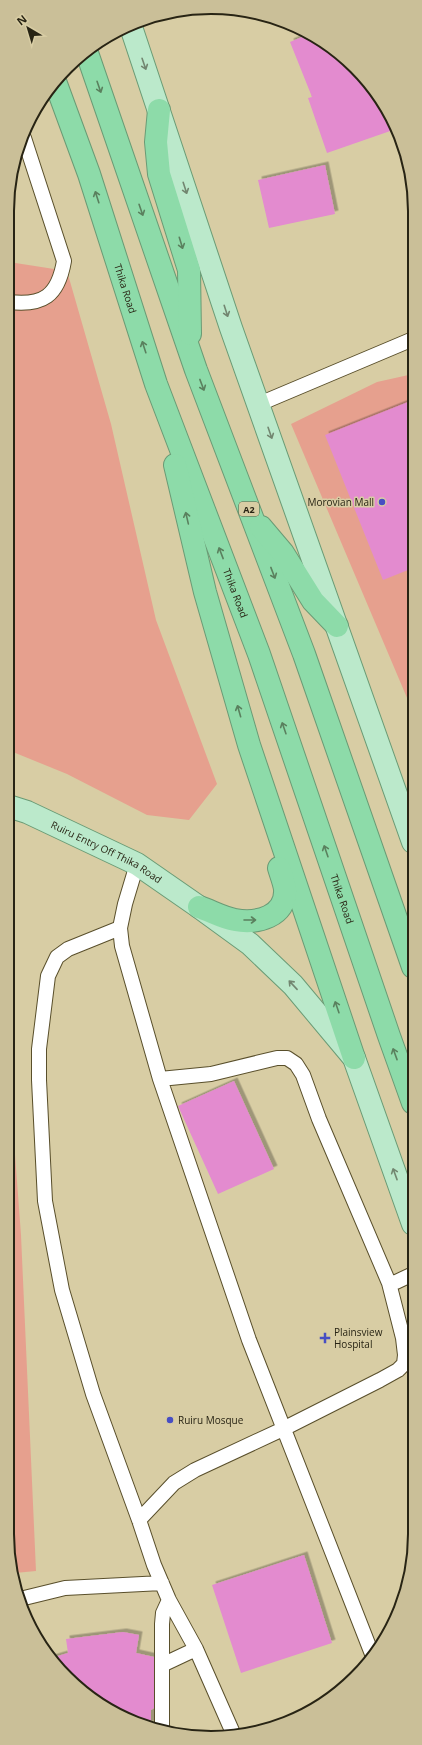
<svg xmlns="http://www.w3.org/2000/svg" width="422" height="1745" viewBox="0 0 422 1745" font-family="'Open Sans',sans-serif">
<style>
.green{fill:#e6a08e}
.building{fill:#e38bcf;filter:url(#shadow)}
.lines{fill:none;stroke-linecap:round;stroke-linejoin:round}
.street-casing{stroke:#594f2b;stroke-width:16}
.primary-casing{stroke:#6a9b75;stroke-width:24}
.highway-casing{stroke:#6a9b75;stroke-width:24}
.street{stroke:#fff;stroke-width:14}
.primary{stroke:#bbe9cb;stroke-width:22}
.highway{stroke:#8ddba9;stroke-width:22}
.oneway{stroke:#728670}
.oneway2{stroke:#5a805e}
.poi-dot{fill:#474ec3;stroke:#d8cda4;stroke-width:1.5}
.labels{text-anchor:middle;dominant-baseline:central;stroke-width:3;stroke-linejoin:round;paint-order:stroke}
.shield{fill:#d8cda4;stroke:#5d573f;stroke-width:1}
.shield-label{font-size:9px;font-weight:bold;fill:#282414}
.street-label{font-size:10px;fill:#282414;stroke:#d8cda4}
.poi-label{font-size:10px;fill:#282414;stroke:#d8cda4;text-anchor:start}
.rim{fill:none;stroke:#282414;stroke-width:2}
</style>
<defs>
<filter id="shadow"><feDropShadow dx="3.5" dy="-3.5" stdDeviation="0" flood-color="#0004"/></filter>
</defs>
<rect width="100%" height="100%" fill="#d8cda4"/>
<!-- green -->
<path class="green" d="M9,262l58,9 44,153 45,196 61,164 -28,36 -42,-5 -80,-41 -59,-24z
M413,374v338l-122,-288 86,-42z
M8,1061l13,174 15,336 -21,2 -8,-39z"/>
<!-- building -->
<path class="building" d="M309,34l46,33 39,54 2,8 -69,24 -19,-55 4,-1 -22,-55z
M325,165l10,49 -66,14 -11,-48z
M413,400v168l-30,12 -58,-145z
M234,1081l40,88 -56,25 -40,-88z
M304,1555l28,88 -91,30 -29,-88z
M123,1632l16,3 -3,18 18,4v51l-3,2v15l-30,-8 -63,-48 -7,-11 17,-5 -2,-14z"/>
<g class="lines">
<!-- street casing -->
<g class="street-casing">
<path id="street" d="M9,302c34,4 49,-6 55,-41l-40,-123
M259,404l154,-65
M137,864l-12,40 -5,24 2,18 38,133 89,261 123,314
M120,928l-52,21 -11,8 -9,19 -9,73v31l6,121 17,89 31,104 46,126 15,45 15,35 27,49 37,84
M389,1283l7,-1 17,-8
M139,1520l35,-37 21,-13 88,-41 97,-49 18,-10 6,-6 1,-9 -2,-17 -14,-55 -70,-164 -16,-44 -7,-11 -9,-6h-10l-66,16 -51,5
M20,1599l45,-11 97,-5
M162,1665l34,-16
M162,1728v-104l1,-11 6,-13"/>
</g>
<!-- primary casing -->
<g class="primary-casing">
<g id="primary">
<path d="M131,27l100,301 182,514"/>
<path id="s1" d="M8,806l19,6 110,52 62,43 51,37 43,41 61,73 59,166"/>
</g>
</g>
<!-- highway casing -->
<g class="highway-casing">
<g id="highway">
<path d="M86,50l110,320 108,284 109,313"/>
<path id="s2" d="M56,84l33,90 67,210 103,270 130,382 24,67"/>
<path d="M159,110l-3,32 3,32 30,96 1,64"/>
<path d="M175,465l30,127 44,153 105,313"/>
<path d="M261,527l22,26 30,48 24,25"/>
<path d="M199,907c12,4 24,11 36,13 21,4 52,-3 50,-31 -1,-7 -4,-14 -6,-21"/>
</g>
</g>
<!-- street -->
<use href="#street" class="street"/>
<!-- primary -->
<use href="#primary" class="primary"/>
<!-- highway -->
<use href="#highway" class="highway"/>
</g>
<!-- one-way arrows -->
<defs><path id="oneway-shaft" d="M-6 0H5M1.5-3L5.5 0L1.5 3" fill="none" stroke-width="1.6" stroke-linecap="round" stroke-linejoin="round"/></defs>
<g class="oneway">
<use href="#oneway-shaft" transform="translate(144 64) rotate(71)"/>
<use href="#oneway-shaft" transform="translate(185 188) rotate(72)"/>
<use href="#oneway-shaft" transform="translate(226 311) rotate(72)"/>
<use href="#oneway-shaft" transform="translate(270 433) rotate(71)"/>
<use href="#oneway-shaft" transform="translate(293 985) rotate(-133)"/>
<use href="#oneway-shaft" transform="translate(395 1174) rotate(-110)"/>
</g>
<g class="oneway2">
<use href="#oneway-shaft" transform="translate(99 87) rotate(71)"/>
<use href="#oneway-shaft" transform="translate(97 197) rotate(-108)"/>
<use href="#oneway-shaft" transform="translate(141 210) rotate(71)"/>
<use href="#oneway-shaft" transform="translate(181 243) rotate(73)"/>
<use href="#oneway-shaft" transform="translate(144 347) rotate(-108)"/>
<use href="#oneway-shaft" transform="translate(202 385) rotate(69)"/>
<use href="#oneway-shaft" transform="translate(187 518) rotate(-103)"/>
<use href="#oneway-shaft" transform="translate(221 553) rotate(-111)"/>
<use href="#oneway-shaft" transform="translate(273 573) rotate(69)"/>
<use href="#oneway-shaft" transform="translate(239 711) rotate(-106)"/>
<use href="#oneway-shaft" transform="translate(284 728) rotate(-109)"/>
<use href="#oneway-shaft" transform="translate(326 851) rotate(-109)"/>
<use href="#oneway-shaft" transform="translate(250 920)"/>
<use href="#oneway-shaft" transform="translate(337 1007) rotate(-109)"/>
<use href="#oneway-shaft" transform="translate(395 1054) rotate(-110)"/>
</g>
<!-- markers -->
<g class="poi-dot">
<circle cx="382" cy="502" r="4"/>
<path d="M323 1332h4v4h4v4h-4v4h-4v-4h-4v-4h4z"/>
<circle cx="170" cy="1420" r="4"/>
</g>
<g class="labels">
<!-- shield labels -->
<rect class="shield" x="239" y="502" width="20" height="14" rx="3"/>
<g class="shield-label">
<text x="249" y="509">A2</text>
</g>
<!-- street labels -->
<g class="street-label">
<text stroke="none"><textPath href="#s2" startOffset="216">Thika Road</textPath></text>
<text stroke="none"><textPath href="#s2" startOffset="540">Thika Road</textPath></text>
<text stroke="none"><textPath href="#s1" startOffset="109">Ruiru Entry Off Thika Road</textPath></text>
<text stroke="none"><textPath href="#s2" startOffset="864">Thika Road</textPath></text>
</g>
<!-- poi labels -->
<g class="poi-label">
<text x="374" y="502" text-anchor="end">Morovian Mall</text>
<text x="334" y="1332">Plainsview<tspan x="334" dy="12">Hospital</tspan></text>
<text x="178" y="1420">Ruiru Mosque</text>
</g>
</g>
<!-- crop -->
<path d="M0 0H422V1745H0ZM211 14H211A197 197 0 0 1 408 211V1534A197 197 0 0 1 211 1731H211A197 197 0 0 1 14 1534V211A197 197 0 0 1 211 14Z" fill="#cabf98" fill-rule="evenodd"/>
<path class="rim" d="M211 14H211A197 197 0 0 1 408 211V1534A197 197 0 0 1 211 1731H211A197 197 0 0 1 14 1534V211A197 197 0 0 1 211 14Z"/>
<!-- north arrow -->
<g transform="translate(28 28) rotate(322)" stroke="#d8cda4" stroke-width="3" paint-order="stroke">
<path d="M0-3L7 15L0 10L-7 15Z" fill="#282414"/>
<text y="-6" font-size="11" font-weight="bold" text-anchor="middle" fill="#282414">N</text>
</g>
</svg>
